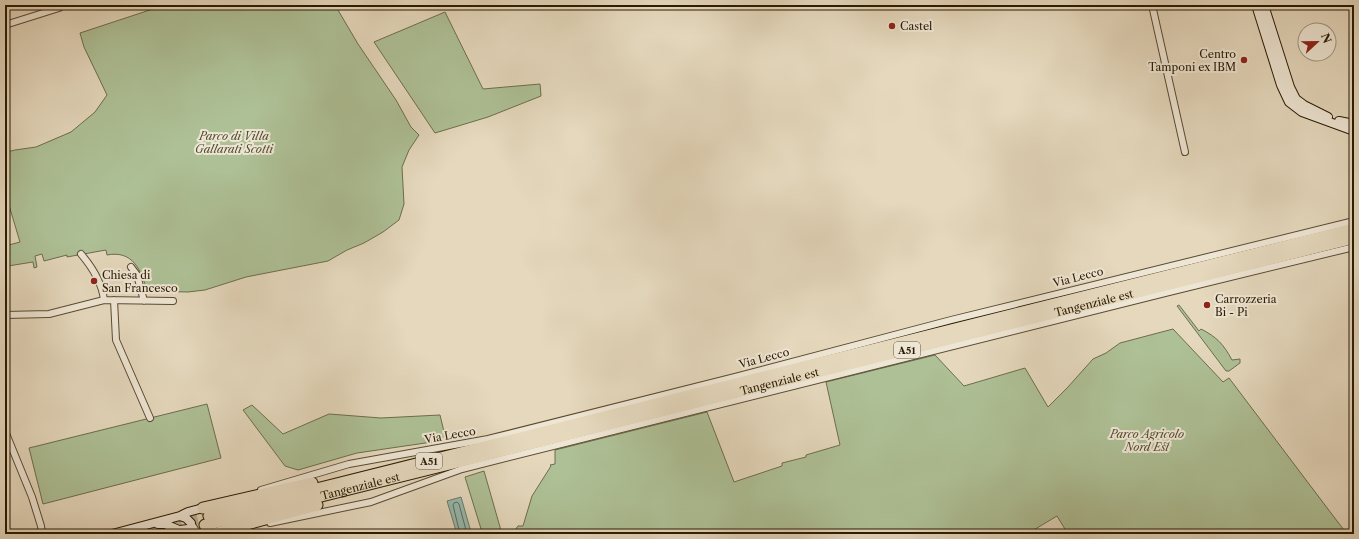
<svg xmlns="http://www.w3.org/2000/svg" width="1359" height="539" viewBox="0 0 1359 539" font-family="'Libre Caslon Text',serif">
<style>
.green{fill:#aec096;stroke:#6c6d4c}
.water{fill:#96baaf;stroke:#6b7a6a}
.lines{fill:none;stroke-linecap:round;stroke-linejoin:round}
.shore{stroke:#606a59;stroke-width:1}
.highway-tunnel{stroke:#c0b298;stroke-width:11;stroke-dasharray:11 5.5;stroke-linecap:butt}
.street-casing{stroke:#5a4a32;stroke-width:8}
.secondary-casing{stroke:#2b1a03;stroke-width:10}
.highway-casing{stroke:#2b1a03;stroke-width:13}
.street{stroke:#eee6d4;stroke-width:6}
.secondary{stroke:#eee6d4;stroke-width:8}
.highway{stroke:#e5d8bd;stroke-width:11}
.poi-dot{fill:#8f2418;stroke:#eee6d4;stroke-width:1.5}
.labels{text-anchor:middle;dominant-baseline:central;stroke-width:4;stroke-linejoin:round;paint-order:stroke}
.shield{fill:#eee6d4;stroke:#665742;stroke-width:1}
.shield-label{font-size:10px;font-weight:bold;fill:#2b1a03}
.poi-label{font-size:11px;fill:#2b1a03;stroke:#eee6d4;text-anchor:start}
.park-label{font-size:11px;font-style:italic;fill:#524c2f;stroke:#eee6d4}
.street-label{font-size:11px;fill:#2b1a03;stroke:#eee6d4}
</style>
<rect width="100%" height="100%" fill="#e5d8bd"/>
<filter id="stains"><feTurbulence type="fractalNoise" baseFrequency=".005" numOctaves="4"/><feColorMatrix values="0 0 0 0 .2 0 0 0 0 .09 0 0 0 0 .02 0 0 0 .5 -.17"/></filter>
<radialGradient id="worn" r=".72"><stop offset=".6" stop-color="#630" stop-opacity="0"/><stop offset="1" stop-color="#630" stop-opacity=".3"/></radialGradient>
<!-- green -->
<path class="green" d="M165,5h75l4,2 8,-2h83l23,39 38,56 15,27 8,8 -10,15 -7,17 2,37 -5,16 -16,12 -19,11 -17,7 -19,11 -82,16 -41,13 -17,2 -41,-1c-6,-21 -14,-41 -40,-36l-1,-5 -39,7v-2l-23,6 -2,-7 -7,2 2,11 -3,1 -1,-6 -25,4 -2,3 1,2 -2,1v-26l15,-4 -15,-50v-37l2,-3 8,-2 21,-3 35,-15 24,-20 12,-17 -23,-48 -4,-14z
M445,12l38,77 57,-5 1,12 -53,21 -53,16 -61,-91z
M1179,305l20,26 2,-2c16,8 23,16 31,31l8,-1v4l-11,8h-3l-49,-65z
M1173,329l50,53 6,-4 105,139 13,17h-279l-11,-18 -30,18h-515l6,-8h5l9,-30 19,-30 -1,-1 5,-1v-14l152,-38 27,70 48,-16v-3l24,-6v-2l34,-10 -14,-63 109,-27 29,31 61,-18 23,39 20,-20 25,-28 13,-6 14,-10z
M207,404l14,54 -178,46 -14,-56z
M252,405l31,29 46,-20 52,4 59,-3 6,25 -89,13 -59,17 -13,-4 -42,-56z
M484,471l18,63h-22l2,-2 -17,-55z"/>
<!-- water -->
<path class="water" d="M461,497l10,35 -6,2h-8l-10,-33z"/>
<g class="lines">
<!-- shore -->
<path class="shore" d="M460,534l-7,-29 1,-2 3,-1 2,2 8,30"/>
<!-- highway-tunnel -->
<path class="highway-tunnel" d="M139,534l70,-18
M171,534l34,-9"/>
<!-- street casing -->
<g class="street-casing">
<path id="street" d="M1152,5l33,147
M5,25l54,-17
M81,254c11,13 21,28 23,46
M131,267l6,8 7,26
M114,300l2,40 34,78
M5,315l44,-1 55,-14 69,1
M5,431l27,66 9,29 1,8
M261,490l88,-26 139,-25 251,-63 212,-56 403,-99
M191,523l7,11
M270,523l101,-21 91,-33 707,-177 185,-45"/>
</g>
<!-- secondary casing -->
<g class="secondary-casing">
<path id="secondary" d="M1256,5l25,80 8,17 13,10 52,19
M1264,5l26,82 6,12 8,6 24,12
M1339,121l10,2h5
M158,524h7l23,10
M180,530l8,-1 3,-3v-3l-5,-5 -6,-2
M112,534l68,-18 8,-4 15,-4
M205,534l20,-4"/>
</g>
<!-- highway casing -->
<g class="highway-casing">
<g id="highway">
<path d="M203,508l109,-25"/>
<path d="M209,516l1145,-287"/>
<path id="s1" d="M205,525l1149,-287"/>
<path d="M225,530l92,-25"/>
</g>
</g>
<!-- street -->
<use href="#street" class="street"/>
<!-- secondary -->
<use href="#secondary" class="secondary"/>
<!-- highway -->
<use href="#highway" class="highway"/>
</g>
<!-- markers -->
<g class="poi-dot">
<circle cx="892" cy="26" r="4"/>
<circle cx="1244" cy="60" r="4"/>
<circle cx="94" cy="281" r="4"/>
<circle cx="1207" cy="305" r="4"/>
</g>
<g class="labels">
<!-- shield labels -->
<g class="shield">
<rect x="894" y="342" width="26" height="16" rx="3"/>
<rect x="416" y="453" width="26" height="16" rx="3"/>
</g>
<g class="shield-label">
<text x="907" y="350">A51</text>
<text x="429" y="461">A51</text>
</g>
<!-- poi labels -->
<g class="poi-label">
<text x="900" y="26">Castel</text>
<text x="1236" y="54" text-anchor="end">Centro<tspan x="1236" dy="13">Tamponi ex IBM</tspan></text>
<text x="102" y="275">Chiesa di<tspan x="102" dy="13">San Francesco</tspan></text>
<text x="1215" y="299">Carrozzeria<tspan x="1215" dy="13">Bi - Pi</tspan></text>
</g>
<!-- park labels -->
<g class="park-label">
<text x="234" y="136">Parco di Villa<tspan x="234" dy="13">Gallarati Scotti</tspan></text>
<text x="1147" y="434">Parco Agricolo<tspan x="1147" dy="13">Nord Est</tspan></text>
</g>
<!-- street labels -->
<g class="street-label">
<text transform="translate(1078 277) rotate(-14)">Via Lecco</text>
<text stroke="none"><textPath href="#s1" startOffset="916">Tangenziale est</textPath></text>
<text transform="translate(764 358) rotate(-15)">Via Lecco</text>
<text stroke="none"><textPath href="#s1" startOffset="592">Tangenziale est</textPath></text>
<text transform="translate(450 435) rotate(-10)">Via Lecco</text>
<text stroke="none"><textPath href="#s1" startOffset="160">Tangenziale est</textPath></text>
</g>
</g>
<!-- margin -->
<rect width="1359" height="539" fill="none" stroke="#e5d8bd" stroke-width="20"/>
<rect x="6" y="6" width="1347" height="527" fill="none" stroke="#2b1a03" stroke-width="2"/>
<rect x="10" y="10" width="1339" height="519" fill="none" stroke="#2b1a03"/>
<!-- north arrow -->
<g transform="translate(1317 42) rotate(68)"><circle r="19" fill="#eee6d4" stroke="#a09480"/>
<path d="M0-3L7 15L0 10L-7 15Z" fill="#8f2418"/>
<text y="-6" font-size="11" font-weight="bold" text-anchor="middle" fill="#2b1a03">N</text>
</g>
<rect width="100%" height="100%" filter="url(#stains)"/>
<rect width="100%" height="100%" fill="url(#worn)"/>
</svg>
